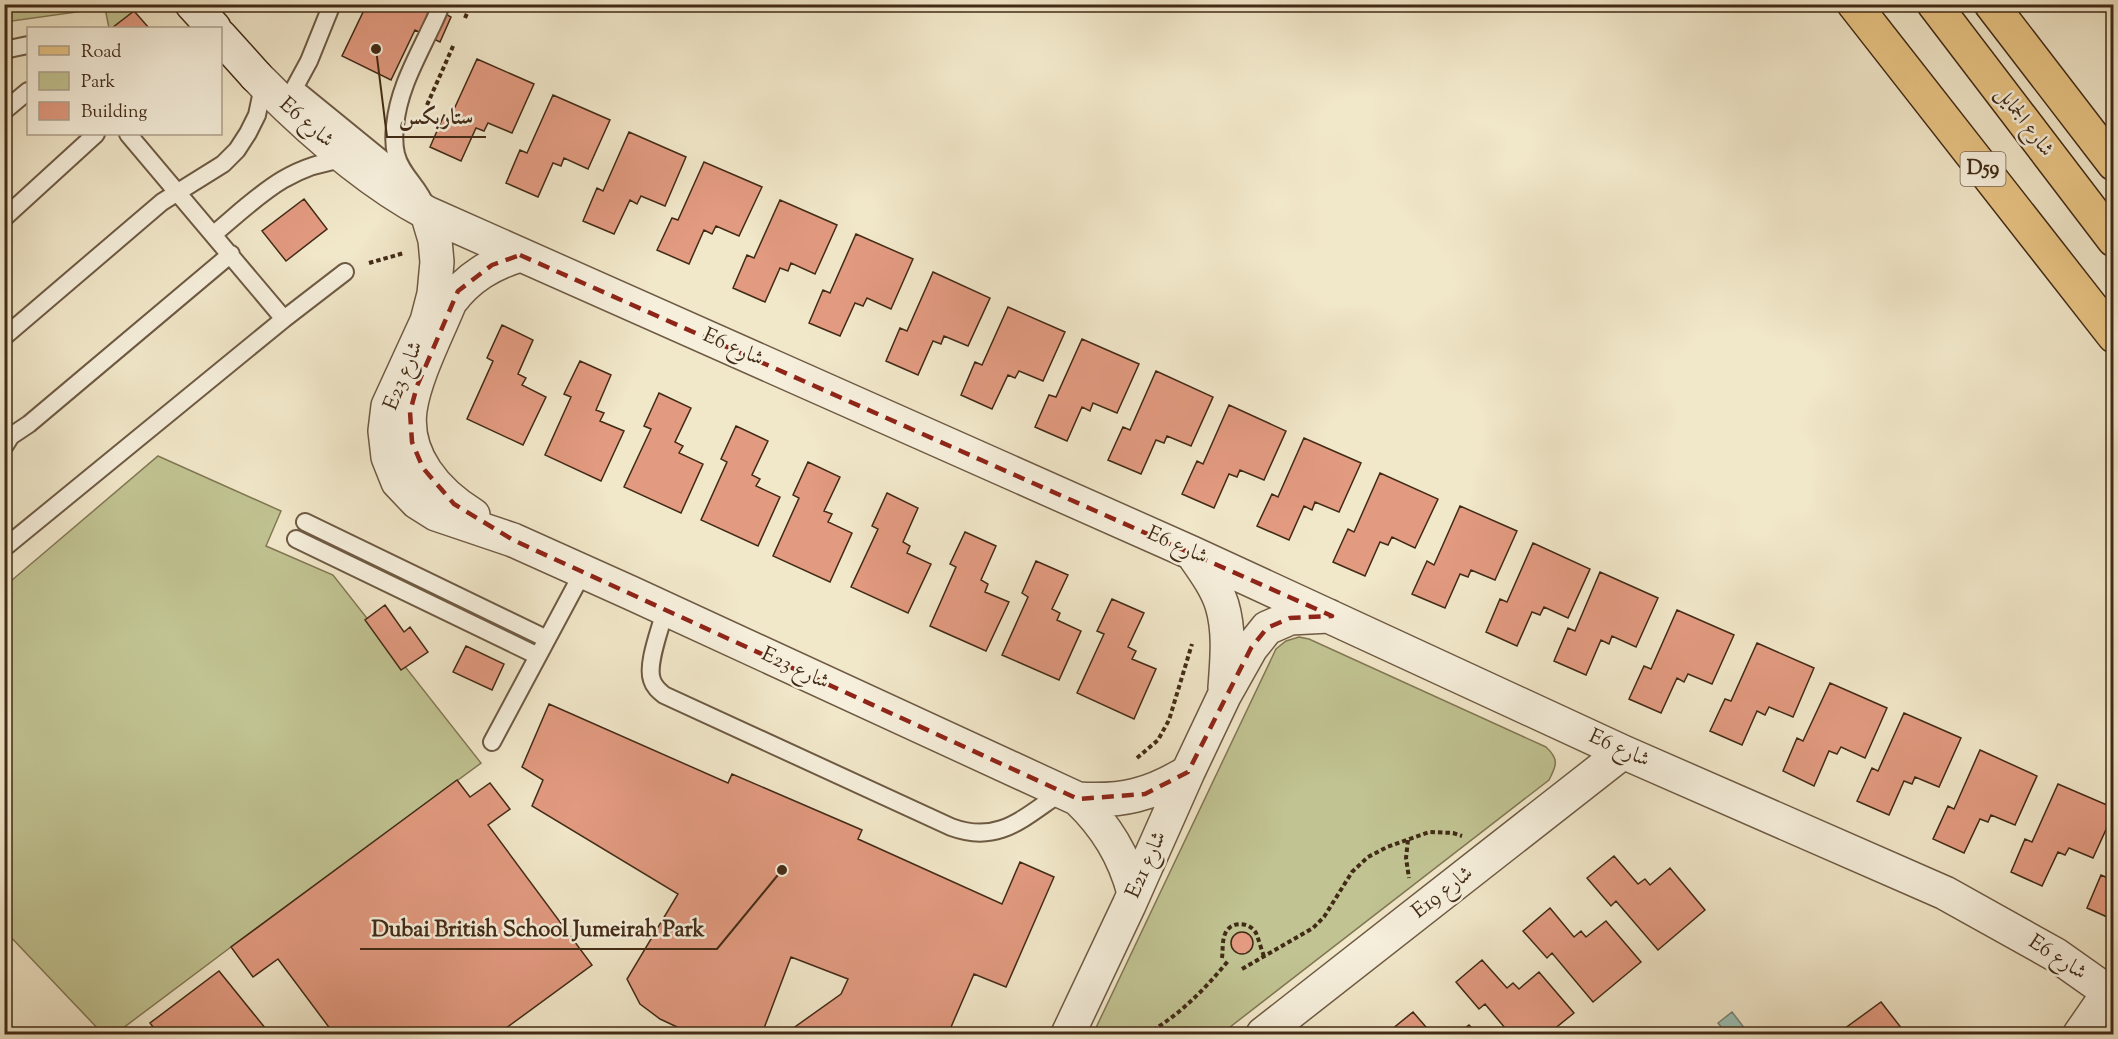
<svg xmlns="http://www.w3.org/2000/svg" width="2118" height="1039" viewBox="0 0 2118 1039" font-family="'Sorts Mill Goudy',Amiri,serif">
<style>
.green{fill:#c1c392;stroke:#827754;stroke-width:1.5}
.water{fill:#9bc0b5;stroke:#778475;stroke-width:1.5}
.building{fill:#e29a80;stroke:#422b16;stroke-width:1.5}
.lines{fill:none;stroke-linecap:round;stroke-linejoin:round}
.service-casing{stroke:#6e5a43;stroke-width:20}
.minor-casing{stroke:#6e5a43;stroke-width:36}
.secondary-casing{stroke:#422b16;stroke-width:36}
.primary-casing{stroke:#422b16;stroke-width:36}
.path{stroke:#422b16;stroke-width:4;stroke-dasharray:4.5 3;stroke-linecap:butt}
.service{stroke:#f6efdc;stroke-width:16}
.minor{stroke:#f6efdc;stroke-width:33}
.secondary{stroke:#f6efdc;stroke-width:33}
.primary{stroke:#e8c484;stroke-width:33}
.marked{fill:none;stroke:#8f2418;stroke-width:4.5;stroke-dasharray:12 8;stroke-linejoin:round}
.labels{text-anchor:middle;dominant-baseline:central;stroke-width:5;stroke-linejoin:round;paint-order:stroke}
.shield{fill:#f6efdc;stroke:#786651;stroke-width:1.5}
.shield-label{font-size:20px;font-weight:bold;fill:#422b16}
.street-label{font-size:21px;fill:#422b16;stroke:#f6efdc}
.leader{fill:none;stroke:#422b16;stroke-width:2}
.callout-dot{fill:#422b16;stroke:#f6efdc;stroke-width:2}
.callout-label{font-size:22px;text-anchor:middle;font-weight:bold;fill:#422b16;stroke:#f6efdc;stroke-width:5;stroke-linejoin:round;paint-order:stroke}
</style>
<rect width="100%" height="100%" fill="#f1e7c9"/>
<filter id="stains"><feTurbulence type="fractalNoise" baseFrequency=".00333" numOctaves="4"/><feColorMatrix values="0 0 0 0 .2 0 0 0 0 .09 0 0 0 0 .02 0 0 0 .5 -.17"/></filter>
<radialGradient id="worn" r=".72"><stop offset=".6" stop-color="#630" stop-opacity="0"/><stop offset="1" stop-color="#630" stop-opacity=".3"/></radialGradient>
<!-- green -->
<path class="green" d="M4,5h140l-32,23h-3l-4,-20 -100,14z
M158,456l123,55 -15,35 67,29 148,188 -250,184 -116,87h-12l-98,-103v-345z
M1299,637l10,2 237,108c13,12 11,18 3,33l-328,254h-128l183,-385 10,-8z"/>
<!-- water -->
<path class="water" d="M1732,1012l17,22h-22l-9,-11z"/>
<!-- building -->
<path class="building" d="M352,4h76l23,13 -11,25 -25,-12 -24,50 -49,-24 22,-46z
M134,11l15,17h-37z
M477,59l57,25 -22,49 -24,-10 -4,8 -8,-3 -15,33 -31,-14 14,-32 6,3z
M553,95l57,25 -22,49 -24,-11 -3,8 -8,-3 -15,34 -32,-14 14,-33 7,3z
M629,132l57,25 -21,49 -24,-10 -4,8 -7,-4 -16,34 -31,-13 14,-33 6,3z
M704,162l58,25 -23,49 -23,-10 -4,8 -8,-4 -15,34 -32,-14 15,-32 6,2z
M304,199l23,30 -41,32 -24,-30z
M780,200l57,25 -22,49 -24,-11 -3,8 -8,-3 -15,34 -32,-14 14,-33 7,3z
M856,234l57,25 -22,50 -24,-11 -4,8 -8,-3 -15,33 -31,-13 14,-33 7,3z
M933,272l57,26 -22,48 -24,-10 -3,8 -8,-3 -15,34 -32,-14 14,-33 7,3z
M1008,307l57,25 -22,49 -24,-10 -4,7 -7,-3 -16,34 -31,-14 14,-33 7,3z
M502,325l31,15 -15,34 8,4 -4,7 24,12 -23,48 -56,-26 26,-58 -6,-3z
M1082,339l57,25 -22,49 -24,-10 -3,8 -8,-4 -15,34 -32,-14 14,-32 7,2z
M580,361l31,14 -15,35 8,3 -4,8 24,10 -23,50 -56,-26 26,-58 -7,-3z
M1156,371l57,26 -22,49 -24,-10 -3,7 -8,-3 -15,34 -33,-14 15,-33 7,3z
M659,393l32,15 -16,34 8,4 -4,7 24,11 -22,49 -57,-26 27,-58 -7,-3z
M1229,405l57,26 -22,49 -24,-10 -3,7 -8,-3 -15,34 -32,-14 15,-33 6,3z
M736,426l32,15 -16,34 8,4 -4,7 24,11 -22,49 -57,-26 26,-58 -6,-3z
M1304,438l57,25 -22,49 -24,-10 -3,8 -8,-4 -15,34 -32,-14 15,-32 6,3z
M808,462l32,15 -16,34 8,3 -4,8 24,11 -22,49 -57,-26 26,-58 -6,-3z
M1380,473l58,26 -23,49 -23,-11 -4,8 -8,-3 -15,34 -32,-14 15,-33 6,3z
M887,493l31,15 -15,34 7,4 -3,7 24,11 -23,49 -57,-26 27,-58 -6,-3z
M1460,506l57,25 -22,49 -24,-10 -3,7 -8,-3 -15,34 -33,-14 15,-33 7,4z
M965,532l31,14 -15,34 7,4 -3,8 24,10 -23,49 -56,-25 26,-59 -6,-3z
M1533,543l57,26 -22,49 -24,-11 -4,8 -8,-3 -15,34 -31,-14 14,-33 7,3z
M1036,561l32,14 -16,34 8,4 -3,7 24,11 -22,49 -57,-25 26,-58 -6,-4z
M1600,572l58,26 -22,49 -24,-11 -3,8 -8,-4 -15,35 -32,-14 14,-33 7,3z
M1112,599l32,14 -16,34 8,4 -4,8 24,10 -22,50 -57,-26 27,-59 -7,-3z
M385,605l19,27 6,-5 18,25 -27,18 -36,-50z
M1677,610l57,25 -22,49 -24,-10 -4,8 -7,-4 -16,35 -32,-14 15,-33 7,3z
M1757,643l57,25 -21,49 -24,-10 -4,8 -8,-4 -15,34 -32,-14 15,-32 6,2z
M466,646l38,18 -12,26 -39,-18z
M1830,683l57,25 -22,50 -24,-11 -4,7 -8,-3 -15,35 -31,-15 14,-33 6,3z
M549,704l179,79 4,-9 130,56 -4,9 144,65 18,-42 34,15 -48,110 -32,-13 -26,60h-163l56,-40 7,-15 -57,-22 -28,74 -8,3h-63l-32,-15 -20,-15 -13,-25 51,-85 -146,-88 11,-26 -21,-13z
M1904,713l57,25 -22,49 -24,-10 -3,7 -8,-3 -15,34 -32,-14 15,-33 6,3z
M1980,750l57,26 -22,49 -24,-10 -3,7 -8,-3 -16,34 -31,-14 15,-33 6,3z
M457,780l13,17 20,-14 20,26 -22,16 104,140 -94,69h-164l-56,-75 -25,18 -22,-30z
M2058,784l56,24v4l-21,46 -24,-10 -4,7 -7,-3 -16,34 -31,-14 14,-33 7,3z
M1614,856l24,28 7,-5 5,6 20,-17 35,42 -47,40 -42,-49 -5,5 -24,-28z
M2114,866v54l-27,-12 14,-33 7,3z
M1550,908l24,29 7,-6 5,6 20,-16 35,41 -48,40 -41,-49 -5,5 -24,-27z
M1231 943a11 11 0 1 1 22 0a11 11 0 1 1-22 0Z
M1482,960l25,28 6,-5 6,6 20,-17 35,41 -26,21h-38l-25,-30 -6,5 -23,-27z
M219,971l51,63h-112l-8,-11z
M1881,1002l25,32h-69z
M1413,1012l19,22h-46z
M1469,1025l8,9h-20z"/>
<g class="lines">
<!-- service casing -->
<g class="service-casing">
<path id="service" d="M4,50l24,-5
M295,88l108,88
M290,96l19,-35 23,-57
M4,111l24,-20
M128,134l156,185
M426,206c-7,-20 -25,-31 -30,-52 -2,-8 -2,-19 -1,-28 3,-33 18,-61 33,-92 4,-9 10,-19 13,-30
M4,218l92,-84
M214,234c43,-36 73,-69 132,-75
M4,337l158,-135 61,-38 14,-14 11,-17 9,-18 4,-19 -4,-15
M4,447l7,-11 18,-12 202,-170
M305,522l242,117
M296,539l242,117
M4,548l280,-229 61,-47
M665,610c-4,18 -19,54 -13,70 2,7 7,11 12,15l287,132c48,18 73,-10 111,-35
M492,742l91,-170"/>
</g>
<!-- minor casing -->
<g class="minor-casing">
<path id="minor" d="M256,76c50,51 109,104 171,137l765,340 431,199 322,141 111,62 58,41
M427,213l8,27 2,22 -3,32 -7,27 -39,85 -3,25 3,26 10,25 19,20 19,12 77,26 118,53 447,206c44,3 73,-4 110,-27
M473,515c-36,-22 -69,-59 -63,-105 5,-34 27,-76 40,-108 19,-25 41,-38 70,-47
M1192,553c11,16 24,33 30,52 8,27 5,55 3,83
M1078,799c28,27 46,56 56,94
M1068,1034l61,-129 59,-133 36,-76 27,-48 16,-20 23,-10 39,-2
M1263,1034l360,-282
M2080,1034l29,-42"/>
</g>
<!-- secondary casing -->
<g class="secondary-casing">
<path id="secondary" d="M192,4l22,24
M220,36l36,40"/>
</g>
<!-- primary casing -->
<g class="primary-casing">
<path id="primary" d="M1854,4l260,332
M1934,4l180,236
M1991,4l123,160"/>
</g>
<!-- path -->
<path class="path" d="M465,18l6,-14
M427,105l27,-61
M369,263l35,-10
M1137,758l21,-18 11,-20 23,-76
M1408,840l-2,18 3,20
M1222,958c1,-8 0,-17 3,-24 5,-13 24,-13 31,-1 3,7 5,16 8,23
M1242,969l71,-41 11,-11 28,-45 16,-15 19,-10 42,-15 24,1 9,3
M1146,1034c33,-18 58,-44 82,-73"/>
<!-- service -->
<use href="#service" class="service"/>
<!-- minor -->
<use href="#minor" class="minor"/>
<!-- secondary -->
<use href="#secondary" class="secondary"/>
<!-- primary -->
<use href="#primary" class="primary"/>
</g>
<!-- marked area -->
<path class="marked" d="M520,255l812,361 -42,2 -23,10 -16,20 -63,124 -43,22 -67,5 -565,-259 -59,-36 -31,-36 -11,-26 -2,-30 7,-26 41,-95 34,-26z"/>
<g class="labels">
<!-- shield labels -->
<rect class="shield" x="1960.5" y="152" width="45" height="34" rx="4.5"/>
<g class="shield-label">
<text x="1983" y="169">D59</text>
</g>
<!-- street labels -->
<g class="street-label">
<text transform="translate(2024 122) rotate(53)">شارع الجمايل</text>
<text transform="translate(306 123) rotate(41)">E6 شارع</text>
<text transform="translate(733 348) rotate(24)">E6 شارع</text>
<text transform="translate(404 376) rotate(-68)">E23 شارع</text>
<text transform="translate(1177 546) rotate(24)">E6 شارع</text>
<text transform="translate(795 669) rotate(25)">E23 شارع</text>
<text transform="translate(1619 749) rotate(24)">E6 شارع</text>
<text transform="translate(1147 865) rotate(-66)">E21 شارع</text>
<text transform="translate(1443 893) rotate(-38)">E19 شارع</text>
<text transform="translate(2057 958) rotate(33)">E6 شارع</text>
</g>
</g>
<!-- callouts -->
<path class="leader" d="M376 49L387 137H486M782 870L717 949H360"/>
<g class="callout-dot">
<circle cx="376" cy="49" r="6"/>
<circle cx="782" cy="870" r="6"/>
</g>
<g class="callout-label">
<text x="436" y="124">ستاربكس</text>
<text x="538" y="936">Dubai British School Jumeirah Park</text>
</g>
<!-- margin -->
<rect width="2118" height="1039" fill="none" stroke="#f1e7c9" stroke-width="24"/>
<rect x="6" y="6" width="2106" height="1027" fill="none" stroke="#422b16" stroke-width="3"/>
<rect x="12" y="12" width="2094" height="1015" fill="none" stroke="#422b16" stroke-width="1.5"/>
<!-- legend -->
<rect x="27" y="27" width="195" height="108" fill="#f6efdc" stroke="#aea18d" stroke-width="1.5"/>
<rect x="39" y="46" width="30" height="9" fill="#e8c484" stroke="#aea18d" stroke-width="1.5"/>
<text x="81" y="57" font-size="18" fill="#422b16">Road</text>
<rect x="39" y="72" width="30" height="18" fill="#c1c392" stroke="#aea18d" stroke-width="1.5"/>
<text x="81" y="87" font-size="18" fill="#422b16">Park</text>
<rect x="39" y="102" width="30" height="18" fill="#e29a80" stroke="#aea18d" stroke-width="1.5"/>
<text x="81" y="117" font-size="18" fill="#422b16">Building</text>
<rect width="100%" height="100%" filter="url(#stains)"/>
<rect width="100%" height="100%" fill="url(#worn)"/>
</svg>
